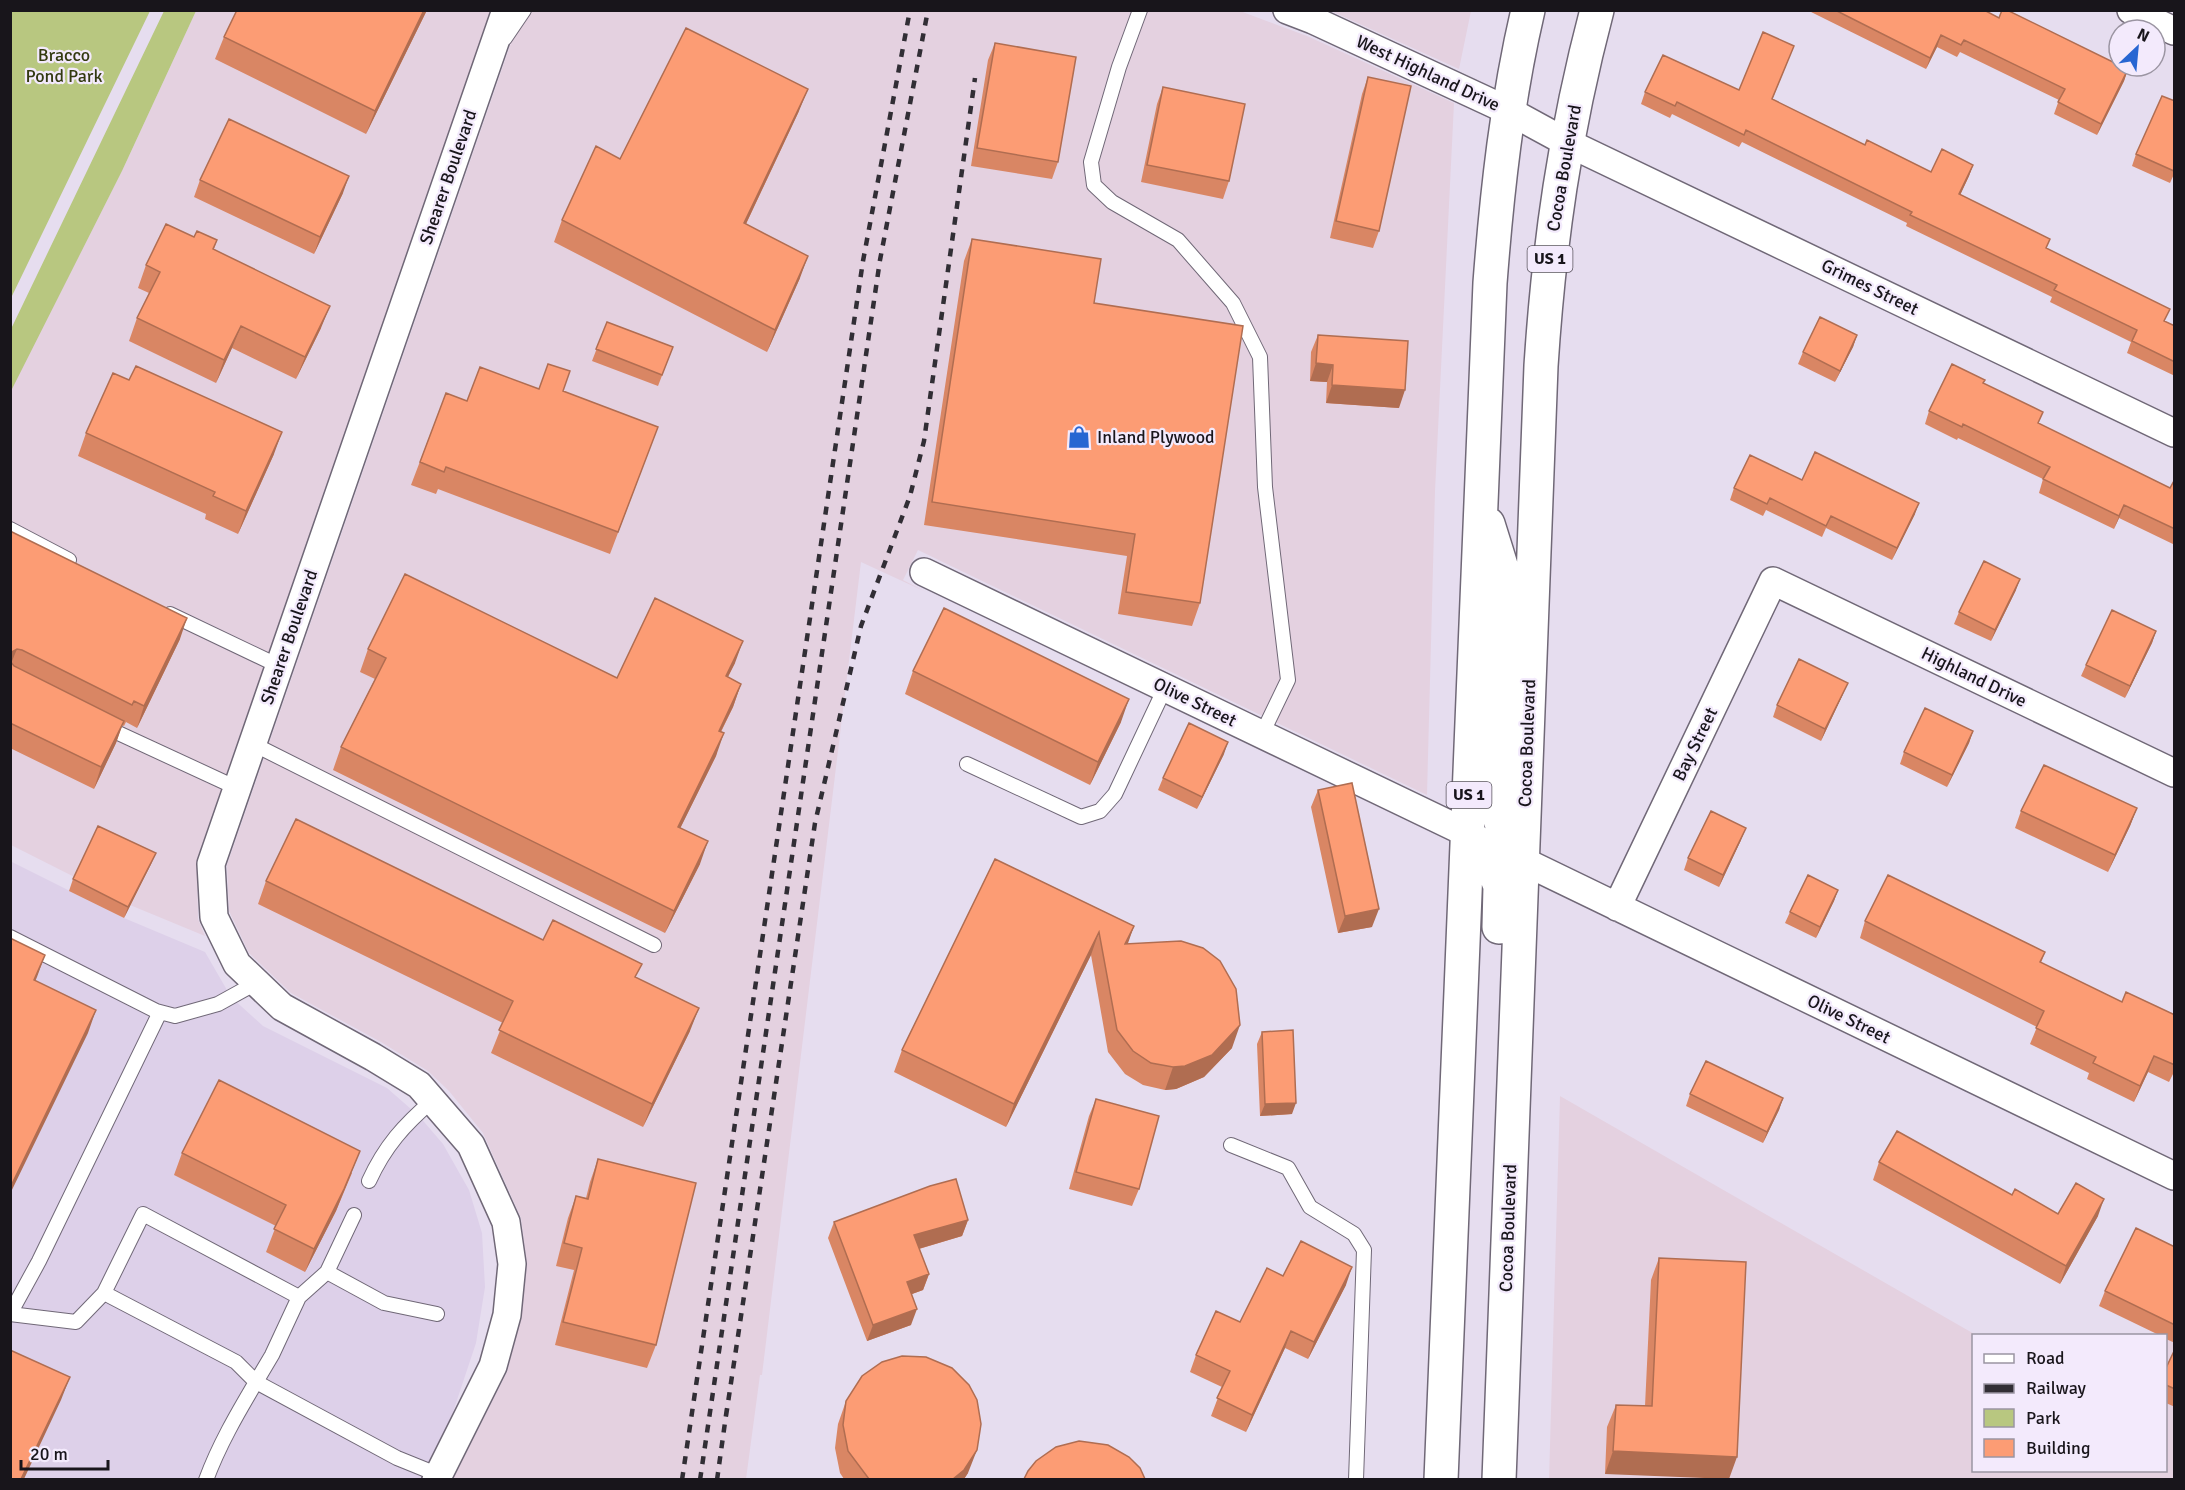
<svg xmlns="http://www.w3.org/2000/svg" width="2185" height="1490" viewBox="0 0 2185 1490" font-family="Signika,sans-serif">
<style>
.commercial{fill:#e4d1e0}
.built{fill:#ddd0e9}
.green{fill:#b8c780}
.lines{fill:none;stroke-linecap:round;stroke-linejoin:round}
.service-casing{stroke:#706877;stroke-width:16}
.minor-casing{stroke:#706877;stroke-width:30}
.primary-casing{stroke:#706877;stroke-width:36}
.service{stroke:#fff;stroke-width:14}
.minor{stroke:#fff;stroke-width:27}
.primary{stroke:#fff;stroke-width:33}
.rail{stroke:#312e35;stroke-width:4.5;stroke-dasharray:8 8;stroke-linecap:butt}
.wall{fill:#d98664}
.shaded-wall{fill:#b06d51}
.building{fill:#fc9c74;stroke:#b06d51;stroke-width:1.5}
.labels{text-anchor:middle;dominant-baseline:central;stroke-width:4.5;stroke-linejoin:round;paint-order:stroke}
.shield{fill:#f3eafc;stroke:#5a555e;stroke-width:1.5}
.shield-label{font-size:16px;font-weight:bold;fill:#18151b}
.park-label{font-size:18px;fill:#333a10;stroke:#f3eafc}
.street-label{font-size:18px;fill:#18151b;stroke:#f3eafc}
.poi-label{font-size:18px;fill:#18151b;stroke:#f3eafc;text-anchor:start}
</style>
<rect width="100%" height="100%" fill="#e6ddef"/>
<!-- commercial -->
<path class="commercial" d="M196,11h295l-294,848 1,60 7,17 -75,-31 -119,-60 -1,-454 112,-220z
M522,11h718l67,25 147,67 -19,388 -8,304 -509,-245 -15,30 23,12 -65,-30 -99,813h-2l-14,104h-293l54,-107 14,-54 6,-54 -6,-46 -38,-85 -34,-42 -21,-20 -47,-29 -90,-49 -42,-40 -20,-42 -2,-46z
M1331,11h140l-12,58z
M1560,1096l416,239 -2,1v134h192v-131l8,-20v160l-625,1z"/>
<!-- built -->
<path class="built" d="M10,861l114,57 81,34 26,45 32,29 124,62 32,28 24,28 26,46 13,43 3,54 -9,56 -25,75 -31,61h-409z"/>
<!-- green -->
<path class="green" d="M11,10l139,1 -139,287 -1,-287z
M164,11h32l-74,160 -111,220v-62z"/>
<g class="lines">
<!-- service casing -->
<g class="service-casing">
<path id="service" d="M1140,10l-21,57 -28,95 3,23 18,17 66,38 55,63 27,54 5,130 23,193 -26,54
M505,38l19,-28
M10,529l59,31
M170,614l109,52
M103,726l134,62
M253,744l401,201
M967,764l114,53 19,-6 15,-17 50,-106
M10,937l146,74 19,5 43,-12 38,-21
M1231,1145l57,23 22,39 44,27 10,16 -8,230
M369,1181c16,-35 35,-56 64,-81
M143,1214l156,83 -27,58 -16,27 -20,-20 -132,-69z
M327,1272l57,31 53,11
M299,1297l28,-25 27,-57
M10,1314l29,-53 121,-249
M10,1314l66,8 28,-29
M206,1480c13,-35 31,-66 50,-98l141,76 42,17"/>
</g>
<!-- minor casing -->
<g class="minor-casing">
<path id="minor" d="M1287,10l26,10 196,91 57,31 608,291
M2131,10l43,21
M924,572l543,261
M1523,861l651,315
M1617,907l156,-326 401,192
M436,1480l57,-114 14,-51 5,-51 -6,-42 -35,-77 -52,-60 -46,-28 -91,-50 -45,-43 -23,-47 -3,-53 295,-854"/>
</g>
<!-- primary casing -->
<g class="primary-casing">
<path id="primary" d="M1488,524l15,48 -7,231 10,39 17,19
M1467,833l21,22 12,31 -1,41
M1441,1480l49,-1197c7,-91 17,-183 38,-273
M1499,1480l42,-1114c8,-123 24,-235 56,-356"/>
</g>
<!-- service -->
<use href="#service" class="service"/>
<!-- minor -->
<use href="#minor" class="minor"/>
<!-- primary -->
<use href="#primary" class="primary"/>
<!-- rail -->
<path class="rail" d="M726,1416l89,-593 46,-197 49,-130 14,-55 51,-363
M682,1480l181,-1219 47,-251
M700,1480l180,-1220 48,-250
M717,1480l10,-72"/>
</g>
<!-- wall -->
<path class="wall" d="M427,10l-61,124 -151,-75 9,-22z
M1807,10h177l15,8 129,51 -4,12 -27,54 -43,-21 5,-14 -99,-48 -3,5 -20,-10 -11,22z
M995,43l63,119 -6,17 -81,-13 17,-106z
M1794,46l-22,54 93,45 66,27 42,-7 -4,11 -9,19 90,44 -4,9 119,73 10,5v50l-48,-23 4,-11 -81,-40 2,-5 -146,-71 1,-3 -165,-81 -3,5 -67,-33 -2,4 -29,-14 4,-12 94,-2z
M1368,77l11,154 -6,17 -43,-10 32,-144z
M1163,87l66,94 -6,18 -82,-17 16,-78z
M2175,101v71l-5,11 -38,-17 4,-12z
M799,111l-53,113 54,54 -33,74 -213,-110 8,-22 58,-61z
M200,180l143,13 -29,61 -120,-57z
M194,237l23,3 -3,9 107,79 -25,51 -64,-31 -16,35 -87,-42 8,-23 12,-25 -11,-5 8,-23z
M972,239l122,64 106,300 -8,23 -74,-12 9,-58 -203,-31 40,-264z
M607,322l66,25 -15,39 -66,-25z
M1318,335l81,73 -73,-5 1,-21 -17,-1 1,-29z
M1857,335l-4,12 -18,35 -37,-18 5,-12z
M129,380l145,74 -36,80 -33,-15 1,-5 -128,-58 8,-23z
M1984,383l55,41 131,64 5,-9v66l-56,-27 -5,11 -75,-36 4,-14 -85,-41 -1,2 -32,-16 4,-13z
M539,389l24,2 95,36 -48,127 -172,-65 -2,5 -25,-9 35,-92 21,8z
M1802,480l113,34 -23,46 -66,-32 -4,9 -56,-27 -3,6 -33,-16 4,-12z
M10,531l170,108 -43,89 -11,-6 -2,4 -2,-1 -6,18 -22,46 -84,-41z
M2016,590l-25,51 -37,-17 5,-12z
M2156,631l-4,12 -27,55 -44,-22 5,-11z
M368,649l249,29 118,-15 -7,14 13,7 -8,23 -12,25 -5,24 -36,72 20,36 -35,69 -332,-163 8,-23 34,-68 -15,-7z
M913,671l208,51 -31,63 -185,-91z
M1843,694l-22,47 -48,-24 4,-12z
M1973,731l-4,12 -22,44 -47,-23 4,-12z
M1224,754l-27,55 -39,-19 5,-12z
M1318,790l54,137 -34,6 -27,-126z
M2137,808l-7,18 -22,46 -93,-44 6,-17z
M1741,840l-22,47 -35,-17 4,-12z
M156,853l-5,11 -27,54 -55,-27 4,-12z
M995,859l139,67 -7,18 105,104 -28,29 -28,12 -11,1 -22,-5 -18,-11 -17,-22 -17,-97 -85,172 -112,-55 8,-22z
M266,881l277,59 93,38 54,53 -47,96 -152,-74 12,-30 -245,-119z
M1838,890l-4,11 -18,37 -31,-15 5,-11z
M1865,921l180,31 -4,11 81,39 53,13v55l-6,12 -21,-10 -14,30 -47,-23 2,-6 -59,-29 7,-17 -177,-89z
M1262,1032l30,82 -32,2 -3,-72z
M1690,1094l93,4 -4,12 -16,33 -77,-37z
M1096,1099l43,90 -7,17 -63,-17 20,-73z
M182,1153l170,20 -16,38 -31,61 -39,-20 10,-26 -102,-51z
M598,1159l58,186 -9,23 -92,-23 19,-75 -18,-4 12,-48 8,-22 10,2 4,-16z
M1879,1162l133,33 46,19 40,2 -38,68 -187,-104z
M968,1220l-6,16 -43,13 10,25 -6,16 -11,4 -1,31 -44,16 -39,-103 6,-16z
M2175,1247v96l-9,-4v-4h-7l-60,-29 6,-15z
M1659,1258l78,199 -132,17 2,-47 9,-22 29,1 6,-126z
M1283,1276l63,9 -38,74 -23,-11 -39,84 -35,-16 11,-29 -32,-15 6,-17 44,-33z
M2175,1349v58l-9,-4v-35z
M846,1401l122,72 -4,6h-120l-4,-6 -5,-25 3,-24z"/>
<!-- shaded-wall -->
<path class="shaded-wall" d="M424,10h3l-61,124 9,-23z
M1941,35l-4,12 -11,22 4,-11z
M2128,69l-4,12 -27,54 4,-11z
M808,89l-9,22 -63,134 8,-22z
M1973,165l-4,11 -14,30 4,-12z
M349,176l-6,17 -29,61 6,-17z
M808,256l-8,22 -33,74 8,-22z
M330,306l-9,22 -25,51 9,-22z
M241,326l-9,22 -16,35 8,-23z
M1857,335l-4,12 -18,35 5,-11z
M1316,363l17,2 -6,17 -17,-1z
M1332,385l73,5 -6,18 -73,-5z
M282,432l-8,22 -36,80 8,-23z
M1919,503l-4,11 -23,46 5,-12z
M2124,505l-5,13 -5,11 5,-13z
M2020,579l-4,11 -25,51 4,-11z
M187,618l-7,21 -43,89 7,-22z
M2156,631l-4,12 -27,55 5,-12z
M743,641l-8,22 -18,35 9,-22z
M17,649l-7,17v-13z
M1848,683l-5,11 -22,47 4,-12z
M741,684l-8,23 -23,46 9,-22z
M1129,699l-8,23 -31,63 8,-23z
M124,721l-8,22 -22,46 7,-22z
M1973,731l-4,12 -22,44 5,-12z
M724,733l-8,23 -46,93 8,-22z
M1228,742l-4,12 -27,55 5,-12z
M2137,808l-7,18 -22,46 7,-17z
M1746,828l-5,12 -22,47 4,-12z
M708,841l-8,23 -35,69 9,-22z
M156,853l-5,11 -27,54 4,-11z
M1838,890l-4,11 -18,37 4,-11z
M1379,909l-7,18 -34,6 7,-17z
M1134,926l-8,23 -1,-5z
M1099,932l-8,23 -85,172 8,-23z
M45,955l-8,22 -11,26 8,-23z
M699,1008l-9,23 -47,96 9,-23z
M96,1010l-8,23 -78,161v-6z
M1240,1025l-8,23 -28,29 -28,12 -11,1 8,-23z
M2154,1056l-6,16 -14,30 6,-16z
M1783,1098l-4,12 -16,33 4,-11z
M1296,1103l-4,11 -32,2 5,-12z
M360,1151l-24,60 -31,61 9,-23z
M2104,1199l-6,17 -38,68 6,-18z
M968,1220l-6,16 -54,16 6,-17z
M1352,1267l-6,18 -38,74 6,-17z
M929,1274l-6,16 -22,8 6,-16z
M917,1309l-6,16 -44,16 6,-16z
M1291,1331l-6,17 -39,84 6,-17z
M70,1377l-9,23 -37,79h-3z
M977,1450l-9,23 -4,6h-11z
M1613,1451l124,6 -8,22 -124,-5z"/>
<!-- building -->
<path class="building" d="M237,10h187l-49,101 -151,-74z
M1835,10h149l15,8 3,-8h5l112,55v1l9,3 -27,55 -43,-22 7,-13 -101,-49 -3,5 -20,-10 -11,23z
M686,28l122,61 -64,134 64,33 -33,74 -213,-110 34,-74 24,13z
M1763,32l31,14 -22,53 93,46 2,-5 64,32 11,-23 31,16 -14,29 91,45 -4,9 124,61 -6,12 11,5v36l-43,-21 5,-11 -83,-40 3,-5 -147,-70 2,-3 -166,-82 -2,5 -67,-33 -2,4 -30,-14 18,-37 76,35z
M995,43l81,14 -18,105 -81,-14z
M1368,77l43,9 -32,145 -43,-10z
M1163,87l82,17 -16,77 -82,-16z
M2162,96l13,5 -1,70 -38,-17z
M229,119l120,57 -29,61 -120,-57z
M166,224l28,13 3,-6 20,9 -4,9 117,57 -25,51 -64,-31 -17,34 -87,-42 23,-46 -14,-7z
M972,239l129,20 -7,44 149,23 -43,277 -74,-11 9,-58 -203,-32z
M1820,317l37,18 -17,36 -37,-19z
M607,322l66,25 -11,28 -66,-26z
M1318,335l90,6 -3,49 -73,-5 1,-20 -17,-2z
M548,364l22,7 -7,20 95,36 -40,105 -172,-65 -2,5 -24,-10 26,-69 21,8 13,-34 59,22z
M1952,364l33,16 -2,3 60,29 -5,11 132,65 5,-9v50l-51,-24 -5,11 -76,-37 7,-12 -87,-43 -1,3 -33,-16z
M136,366l146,66 -36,79 -33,-15 2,-4 -129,-59 27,-60 16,7z
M1815,452l104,51 -22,45 -66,-32 -5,10 -56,-28 -3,6 -33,-16 16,-33 52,25z
M10,531l177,87 -43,88 -10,-5 -2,4 -110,-55 -5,-1 -7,4z
M1984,561l36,18 -25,51 -36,-18z
M405,574l212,104 38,-80 88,43 -17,35 15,8 -22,47 5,2 -46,94 30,14 -34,70 -333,-164 45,-89 -18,-9z
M944,608l185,91 -31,63 -185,-91z
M2112,610l44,21 -26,55 -44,-21z
M1799,659l49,24 -23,46 -48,-24z
M10,661l4,5 110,55 -23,46 -91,-44z
M1925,708l48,23 -21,44 -48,-23z
M1189,723l39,19 -26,55 -39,-19z
M2044,765l93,43 -22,47 -94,-44z
M1352,783l27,126 -34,7 -27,-126z
M1711,811l35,17 -23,47 -35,-17z
M296,819l247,121 10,-20 89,44 -7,13 64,31 -47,96 -153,-74 14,-29 -247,-120z
M98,826l58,27 -28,54 -55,-28z
M995,859l139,67 -9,18 56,-3 22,7 17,13 16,28 4,36 -28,30 -27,11 -12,1 -22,-4 -18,-12 -16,-21 -18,-98 -85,172 -112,-54z
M1808,875l30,15 -18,37 -30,-15z
M1888,875l157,77 -5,10 82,40 4,-10 49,23v50l-21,-9 -14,30 -47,-23 3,-6 -60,-29 8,-17 -179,-90z
M10,938l35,17 -11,25 62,30 -86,178z
M1293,1030l3,73 -31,1 -3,-72z
M1706,1061l77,37 -16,34 -77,-38z
M219,1080l141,71 -16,38 -30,60 -40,-20 12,-24 -104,-52z
M1096,1099l63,17 -20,73 -63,-17z
M1897,1131l115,64 3,-6 43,25 18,-31 28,16 -38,67 -187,-104z
M598,1159l98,24 -40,162 -93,-23 19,-74 -18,-5 12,-47 12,3z
M956,1179l12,41 -54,15 15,39 -22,8 10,27 -44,16 -39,-103 96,-36z
M2136,1228l39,19v78l-70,-34z
M1301,1241l51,26 -38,75 -23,-11 -39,84 -35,-17 13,-27 -34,-16 20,-44 24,11 27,-54 16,8z
M1659,1258l87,4 -9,195 -124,-6 3,-46 36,1z
M2175,1349v40l-9,-4v-17z
M10,1350l60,27 -49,102h-11z
M902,1356l24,1 26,11 17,17 8,15 4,24 -4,26 -13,20 -11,9h-84l-21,-28 -5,-26 3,-24 16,-25 20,-14z
M1079,1441l29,4 21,12 11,11 5,11h-121l4,-8 8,-10 20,-14z"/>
<!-- icons -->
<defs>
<g id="shop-bare" transform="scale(1.8)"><path d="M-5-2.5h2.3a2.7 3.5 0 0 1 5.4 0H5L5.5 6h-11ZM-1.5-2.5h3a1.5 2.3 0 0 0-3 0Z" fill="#2766d2" stroke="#f3eafc" stroke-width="2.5" paint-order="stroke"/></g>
</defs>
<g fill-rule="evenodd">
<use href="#shop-bare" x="1079" y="437"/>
</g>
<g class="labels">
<!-- shield labels -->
<g class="shield">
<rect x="1527.5" y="246" width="45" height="26" rx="4.5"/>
<rect x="1446.5" y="782" width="45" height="26" rx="4.5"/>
</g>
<g class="shield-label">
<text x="1550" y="259">US 1</text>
<text x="1469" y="795">US 1</text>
</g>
<!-- park labels -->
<g class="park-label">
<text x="64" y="55">Bracco<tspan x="64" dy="21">Pond Park</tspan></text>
</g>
<!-- street labels -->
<g class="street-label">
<text transform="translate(1428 73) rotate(25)">West Highland Drive</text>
<text transform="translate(1564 168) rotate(-80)">Cocoa Boulevard</text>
<text transform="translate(448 177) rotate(-71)">Shearer Boulevard</text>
<text transform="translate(1870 287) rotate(26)">Grimes Street</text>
<text transform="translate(289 637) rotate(-71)">Shearer Boulevard</text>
<text transform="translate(1974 677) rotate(26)">Highland Drive</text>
<text transform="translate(1195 702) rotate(26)">Olive Street</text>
<text transform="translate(1527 743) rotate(-88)">Cocoa Boulevard</text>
<text transform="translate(1695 744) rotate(-64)">Bay Street</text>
<text transform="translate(1849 1019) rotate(26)">Olive Street</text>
<text transform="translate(1508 1228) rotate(-88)">Cocoa Boulevard</text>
</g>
<!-- poi labels -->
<g class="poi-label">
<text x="1097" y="437">Inland Plywood</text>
</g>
</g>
<!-- border -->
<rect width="2185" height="1490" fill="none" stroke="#18151b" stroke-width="24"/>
<!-- legend -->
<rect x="1972" y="1334" width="195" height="138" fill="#f3eafc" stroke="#9b95a2" stroke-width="1.5"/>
<rect x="1984" y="1354" width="30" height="9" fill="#ffffff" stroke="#9b95a2" stroke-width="1.5"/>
<text x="2026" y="1364" font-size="18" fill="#18151b">Road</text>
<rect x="1984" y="1384" width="30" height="9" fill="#312e35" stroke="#9b95a2" stroke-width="1.5"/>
<text x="2026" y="1394" font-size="18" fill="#18151b">Railway</text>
<rect x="1984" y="1409" width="30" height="18" fill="#b8c780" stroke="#9b95a2" stroke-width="1.5"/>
<text x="2026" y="1424" font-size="18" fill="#18151b">Park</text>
<rect x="1984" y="1439" width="30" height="18" fill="#fc9c74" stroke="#9b95a2" stroke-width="1.5"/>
<text x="2026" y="1454" font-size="18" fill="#18151b">Building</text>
<!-- north arrow -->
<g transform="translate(2137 48) rotate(26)"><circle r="28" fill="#f3eafc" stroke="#9b95a2" stroke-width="1.5"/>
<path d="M0-4.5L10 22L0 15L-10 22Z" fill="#2766d2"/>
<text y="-9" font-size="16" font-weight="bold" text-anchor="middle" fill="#18151b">N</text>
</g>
<!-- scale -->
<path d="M21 1460v9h87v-9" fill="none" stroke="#18151b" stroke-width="3"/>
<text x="30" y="1460" font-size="18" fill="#18151b" stroke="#f3eafc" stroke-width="4.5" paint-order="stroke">20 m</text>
</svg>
